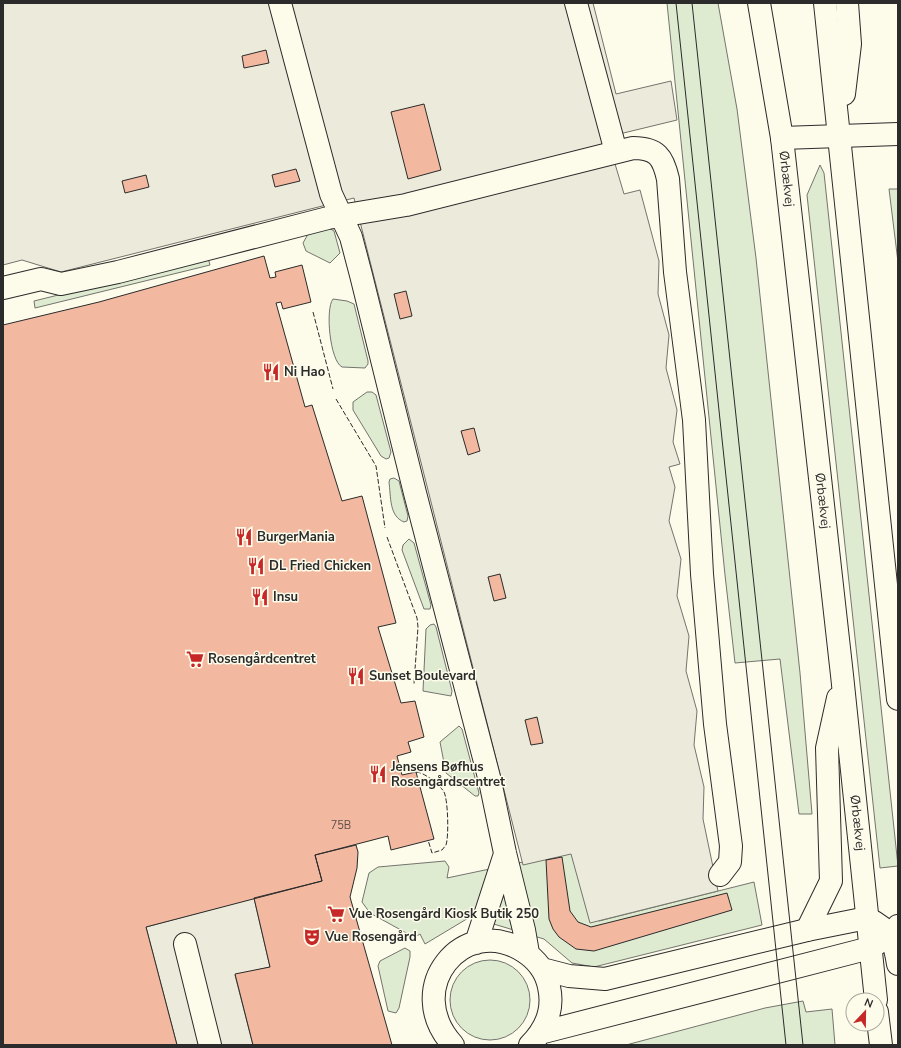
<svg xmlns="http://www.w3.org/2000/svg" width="901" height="1048" viewBox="0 0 901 1048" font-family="'Nunito Sans',sans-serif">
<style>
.green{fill:#deebd1;stroke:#74746e}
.parking{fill:#eceadb;stroke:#74746e}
.building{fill:#f2b8a0;stroke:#2b2b2b}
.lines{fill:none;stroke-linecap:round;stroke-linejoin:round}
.minor-casing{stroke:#2b2b2b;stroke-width:24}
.major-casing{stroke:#2b2b2b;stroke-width:24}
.minor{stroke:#fdfbea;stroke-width:22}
.major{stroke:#fdfbea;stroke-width:22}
.tram{stroke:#2b2b2b;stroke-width:1}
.fence{stroke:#2b2b2b;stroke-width:1;stroke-dasharray:5 2;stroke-linecap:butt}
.labels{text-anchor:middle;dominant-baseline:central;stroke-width:3;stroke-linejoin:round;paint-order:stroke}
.number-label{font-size:11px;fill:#5d4e48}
.street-label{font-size:13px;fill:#2b2b2b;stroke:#fdfbea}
.poi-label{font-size:13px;font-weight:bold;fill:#2b2b2b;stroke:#fdfbea;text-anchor:start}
</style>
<rect width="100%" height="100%" fill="#fdfbea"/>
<!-- green -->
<path class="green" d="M667,3h51l19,106 19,149 44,415 12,141h-13l-19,-155 -45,4 -10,-88z
M820,165l4,8 74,693 -18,2 -73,-673z
M889,189h9v73z
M329,228l5,3 6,22 -10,10 -24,-12 -3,-8 5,-9z
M208,258l2,7 -175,43 -1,-7z
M333,299l14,2 7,3 14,57v3l-3,4 -23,-1c-12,-6 -17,-58 -9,-68z
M367,392h5l4,3 15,57 -2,6 -3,1 -5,-3 -28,-46v-8z
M394,478l5,3 9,35 -1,5 -3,1c-15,-6 -13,-25 -15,-40l1,-3z
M409,539l5,4 17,62 -1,4h-6l-22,-59 1,-5z
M434,624l2,3 16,64 -1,5 -28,-5 3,-62 4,-4z
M459,726l3,3 17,64 -1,3h-3l-29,-23 -6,-31z
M580,850l19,71 155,-39 8,43 -168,42 -22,-4 -28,-24 -74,-22 -45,27 -5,-10 -5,3 -5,-2 -40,-22 -8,-11 7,-29 9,-6 67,-6 4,6 -2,11z
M405,948l5,3v6l-11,51 -3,5 -8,-2 -10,-45 2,-5z
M450 1000a40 40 0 1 1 80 0a40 40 0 1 1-80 0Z
M803,1001l3,11 26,-3 3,36h-209l139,-37z"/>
<!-- parking -->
<path class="parking" d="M3,3h590l23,91 55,-13 6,39 -70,17 17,57 16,-4 19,71 -1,33 11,41 -3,33 11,42 -4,32 7,22 -11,3 6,20 -6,34 12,38 -4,37 12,40 -3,35 11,40 -3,34 10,42 -1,32 15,72 -128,32 -19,-69 -48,11 -169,-667 -293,74 -39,-12 -19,5z
M254,898l16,69 -35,8 18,70h-76l-31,-118z"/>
<!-- building -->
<path class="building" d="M266,50l3,13 -25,5 -2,-12z
M424,104l17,66 -33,9 -17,-67z
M296,169l4,12 -25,6 -3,-12z
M146,175l3,12 -24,6 -3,-12z
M264,256l6,22 6,-1 -1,-5 27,-7 9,37 -28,7 -2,-7 -5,1 29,104 7,-2 30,96 20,-5 34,127 -18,4 23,76 14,-2 9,36 -16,5 3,10 -14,4 5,19 14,-3 18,67 -43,11 -3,-14 -73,19 7,26 -176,46 31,118h-174v-720l96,-23z
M406,291l6,25 -12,3 -6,-25z
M474,428l6,23 -12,4 -7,-24z
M500,574l6,24 -12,3 -6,-24z
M537,717l6,26 -12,2 -6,-25z
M356,845l2,7 -1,16 -7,29 42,148h-139l-18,-71 35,-7 -16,-69 68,-17 -7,-26z
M562,857l8,54 8,11 13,5 136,-34 5,17 -138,41 -18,-2 -17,-12 -6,-8 -4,-10 -3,-59z"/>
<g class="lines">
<!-- minor casing -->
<g class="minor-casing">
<path id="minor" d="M280,3l51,191 20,43 10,38 54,218 75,288 15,72 19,77 4,23
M576,3l40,149
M782,138l116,-4
M3,288l38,-9 20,5 57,-12 210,-54 78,-13 227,-57c24,0 30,9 35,31l7,93 19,148 8,154 13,150 16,122 -1,16 -10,13
M476,943l29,-89
M185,944l25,101
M542,969l27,7 36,3 202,-49 60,-12
M540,1033l330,-85 21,-13 7,-9
M453,1045c-52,-57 11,-132 70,-94 13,8 23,21 26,36 5,22 -3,42 -19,58"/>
</g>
<!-- major casing -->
<g class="major-casing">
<g id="major">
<path id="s1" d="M759,3l23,135 60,537 34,325"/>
<path d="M825,3l73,696"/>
<path d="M844,94l6,-50 -3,-41"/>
<path d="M867,918c24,12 27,21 31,46"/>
<path d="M807,930l24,-49 -4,-133 11,-50"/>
<path d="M877,1012l4,33"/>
</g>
</g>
<!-- minor -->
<use href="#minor" class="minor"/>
<!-- major -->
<use href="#major" class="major"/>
<!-- tram -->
<path class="tram" d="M676,3l110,1042
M692,3l111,1042"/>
<!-- fence -->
<path class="fence" d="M313,312l20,77
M336,399l40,67 9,62
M387,537l30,81 1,9 -4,57
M416,772c8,0 24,13 28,20 4,8 5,44 2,53l-4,5 -10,3 -4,-13"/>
</g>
<!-- icons -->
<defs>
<g id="restaurant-bare" transform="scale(1.38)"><path d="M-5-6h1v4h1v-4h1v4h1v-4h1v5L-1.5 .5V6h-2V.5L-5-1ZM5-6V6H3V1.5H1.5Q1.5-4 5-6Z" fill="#c62828" stroke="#fdfbea" stroke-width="2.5" paint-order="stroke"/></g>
<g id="supermarket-bare" transform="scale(1.38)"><path d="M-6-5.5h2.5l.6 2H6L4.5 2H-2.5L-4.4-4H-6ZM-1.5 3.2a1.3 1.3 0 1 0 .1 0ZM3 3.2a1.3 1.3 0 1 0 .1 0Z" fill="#c62828" stroke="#fdfbea" stroke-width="2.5" paint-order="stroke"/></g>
<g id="theatre-bare" transform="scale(1.38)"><path d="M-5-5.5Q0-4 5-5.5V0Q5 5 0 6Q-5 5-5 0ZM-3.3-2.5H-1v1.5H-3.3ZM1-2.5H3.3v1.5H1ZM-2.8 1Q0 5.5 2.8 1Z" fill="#c62828" stroke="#fdfbea" stroke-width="2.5" paint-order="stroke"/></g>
</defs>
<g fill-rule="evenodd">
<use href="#restaurant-bare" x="271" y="372"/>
<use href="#restaurant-bare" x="244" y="537"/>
<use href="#restaurant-bare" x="256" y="566"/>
<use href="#restaurant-bare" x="260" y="597"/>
<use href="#supermarket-bare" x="195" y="659"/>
<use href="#restaurant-bare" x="356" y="676"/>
<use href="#restaurant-bare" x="378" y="774"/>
<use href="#supermarket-bare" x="336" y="914"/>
<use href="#theatre-bare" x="312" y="937"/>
</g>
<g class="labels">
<!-- number labels -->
<g class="number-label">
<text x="341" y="825">75B</text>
</g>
<!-- street labels -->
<g class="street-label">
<text stroke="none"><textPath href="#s1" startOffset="178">Ørbækvej</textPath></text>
<text stroke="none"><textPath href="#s1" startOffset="502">Ørbækvej</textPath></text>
<text stroke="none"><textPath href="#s1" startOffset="826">Ørbækvej</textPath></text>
</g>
<!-- poi labels -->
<g class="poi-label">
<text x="284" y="372">Ni Hao</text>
<text x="257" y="537">BurgerMania</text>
<text x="269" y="566">DL Fried Chicken</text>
<text x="273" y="597">Insu</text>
<text x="208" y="659">Rosengårdcentret</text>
<text x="369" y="676">Sunset Boulevard</text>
<text x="391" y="767">Jensens Bøfhus<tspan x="391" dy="15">Rosengårdscentret</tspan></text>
<text x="349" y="914">Vue Rosengård Kiosk Butik 250</text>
<text x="325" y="937">Vue Rosengård</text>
</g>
</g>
<!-- border -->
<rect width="901" height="1048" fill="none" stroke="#2b2b2b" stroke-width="8"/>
<!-- north arrow -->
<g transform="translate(865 1012) rotate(22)"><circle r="19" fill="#fdfbea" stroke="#a9a89e"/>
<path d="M0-3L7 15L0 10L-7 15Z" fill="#c62828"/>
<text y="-6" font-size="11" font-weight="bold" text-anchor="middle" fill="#2b2b2b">N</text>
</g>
</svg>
